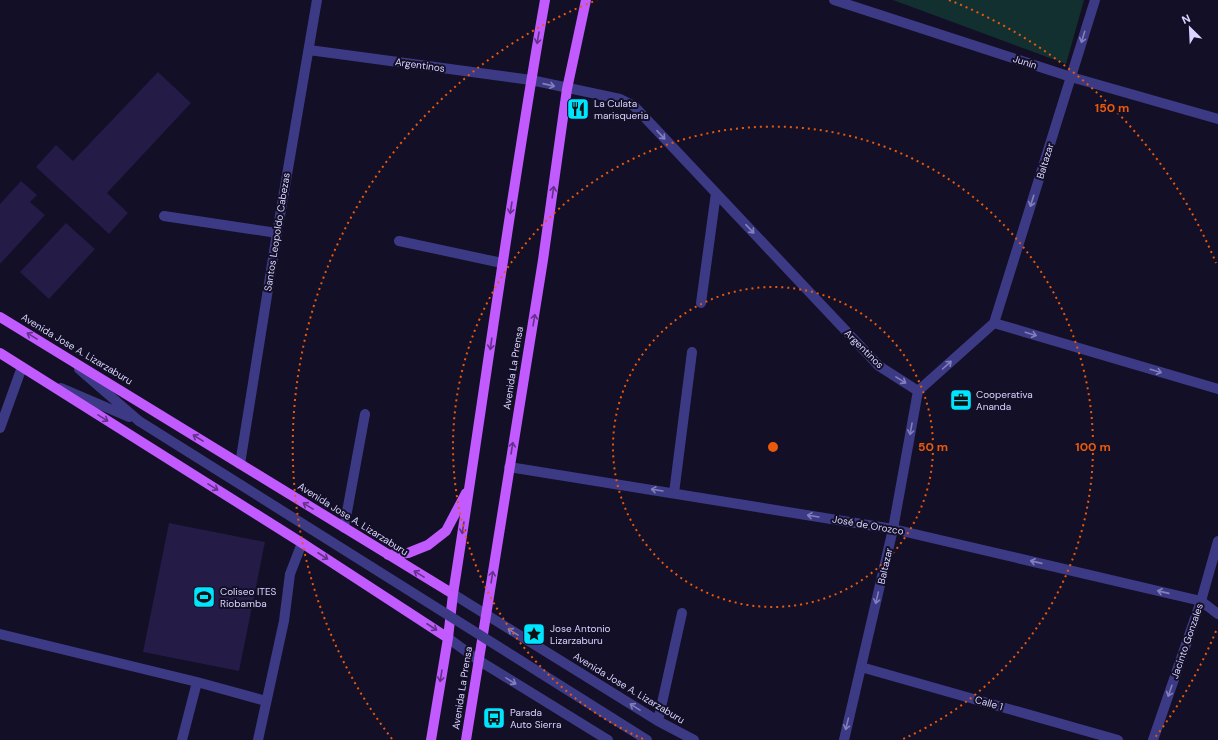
<svg xmlns="http://www.w3.org/2000/svg" width="1218" height="740" viewBox="0 0 1218 740" font-family="'DM Sans',sans-serif">
<style>
.green{fill:#12302f}
.building{fill:#241b47}
.lines{fill:none;stroke-linecap:round;stroke-linejoin:round}
.minor{stroke:#3d3a85;stroke-width:10}
.major{stroke:#c25bff;stroke-width:10}
.minor-bridge{stroke:#3d3a85;stroke-width:10}
.oneway{stroke:#837fbc}
.oneway2{stroke:#623188}
.ring{fill:none;stroke:#e8590c;stroke-width:2;stroke-dasharray:2 4}
.labels{text-anchor:middle;dominant-baseline:central;stroke-width:4;stroke-linejoin:round;paint-order:stroke}
.street-label{font-size:10px;fill:#d9d4ff;stroke:#130f26}
.poi-label{font-size:10px;fill:#d9d4ff;stroke:#130f26;text-anchor:start}
.centre{fill:#e8590c;stroke:#130f26;stroke-width:2}
.ring-label{font-size:12px;text-anchor:middle;font-weight:bold;fill:#e8590c;stroke:#130f26;stroke-width:4;stroke-linejoin:round;paint-order:stroke}
</style>
<rect width="100%" height="100%" fill="#130f26"/>
<!-- green -->
<path class="green" d="M893,0h191l-18,64z"/>
<!-- building -->
<path class="building" d="M158,72l33,31 -84,90 21,20 -19,21 -73,-67 20,-22 17,16z
M21,181l16,14 -7,7 15,13 -45,49v-60z
M66,223l29,26 -46,50 -29,-27z
M169,523l96,19 -26,129 -96,-19z"/>
<g class="lines">
<!-- minor -->
<path class="minor" d="M834,0l237,77 147,42
M309,50l222,30 89,19 14,7 245,260 39,25
M164,216l113,17
M399,241l103,22
M701,303l15,-110
M994,323l101,-323
M994,323l224,66
M79,369l60,52
M61,388l68,29
M918,391l76,-68
M0,428l22,-61
M240,464l37,-231 40,-233
M509,467l384,62 308,72 17,13
M674,493l18,-141
M344,528l21,-114
M453,594l205,127 36,19
M0,634l197,48 69,19
M448,638l30,22 130,80
M861,667l257,73
M658,721l24,-108
M182,740l15,-58
M258,740l26,-119 6,-47 12,-31
M844,740l49,-211 25,-138
M1153,740l48,-139 17,-60"/>
<!-- major -->
<path class="major" d="M0,317l453,277
M0,353l302,190 146,95
M388,555l20,-2 20,-8 18,-14 20,-38
M431,740l17,-102 5,-44c31,-198 57,-396 92,-594
M466,740l77,-480 24,-171 19,-89"/>
<!-- minor-bridge -->
<path class="minor-bridge" d="M139,421l508,319"/>
</g>
<!-- one-way arrows -->
<defs><path id="oneway-shaft" d="M-6 0H5M1.5-3L5.5 0L1.5 3" fill="none" stroke-width="1.6" stroke-linecap="round" stroke-linejoin="round"/></defs>
<g class="oneway">
<use href="#oneway-shaft" transform="translate(1083 37) rotate(107)"/>
<use href="#oneway-shaft" transform="translate(549 85) rotate(13)"/>
<use href="#oneway-shaft" transform="translate(661 135) rotate(47)"/>
<use href="#oneway-shaft" transform="translate(1032 201) rotate(107)"/>
<use href="#oneway-shaft" transform="translate(750 229) rotate(47)"/>
<use href="#oneway-shaft" transform="translate(1031 334) rotate(17)"/>
<use href="#oneway-shaft" transform="translate(947 365) rotate(-42)"/>
<use href="#oneway-shaft" transform="translate(1156 371) rotate(17)"/>
<use href="#oneway-shaft" transform="translate(901 380) rotate(32)"/>
<use href="#oneway-shaft" transform="translate(911 429) rotate(100)"/>
<use href="#oneway-shaft" transform="translate(657 490) rotate(-171)"/>
<use href="#oneway-shaft" transform="translate(813 516) rotate(-171)"/>
<use href="#oneway-shaft" transform="translate(1036 562) rotate(-167)"/>
<use href="#oneway-shaft" transform="translate(1163 592) rotate(-167)"/>
<use href="#oneway-shaft" transform="translate(877 598) rotate(103)"/>
<use href="#oneway-shaft" transform="translate(513 632) rotate(-148)"/>
<use href="#oneway-shaft" transform="translate(511 681) rotate(31)"/>
<use href="#oneway-shaft" transform="translate(1170 691) rotate(109)"/>
<use href="#oneway-shaft" transform="translate(635 707) rotate(-148)"/>
<use href="#oneway-shaft" transform="translate(847 724) rotate(104)"/>
</g>
<g class="oneway2">
<use href="#oneway-shaft" transform="translate(538 38) rotate(100)"/>
<use href="#oneway-shaft" transform="translate(553 192) rotate(-82)"/>
<use href="#oneway-shaft" transform="translate(511 208) rotate(99)"/>
<use href="#oneway-shaft" transform="translate(534 320) rotate(-81)"/>
<use href="#oneway-shaft" transform="translate(32 336) rotate(-149)"/>
<use href="#oneway-shaft" transform="translate(491 344) rotate(98)"/>
<use href="#oneway-shaft" transform="translate(103 418) rotate(32)"/>
<use href="#oneway-shaft" transform="translate(198 438) rotate(-148)"/>
<use href="#oneway-shaft" transform="translate(512 448) rotate(-81)"/>
<use href="#oneway-shaft" transform="translate(213 487) rotate(32)"/>
<use href="#oneway-shaft" transform="translate(308 506) rotate(-148)"/>
<use href="#oneway-shaft" transform="translate(463 528) rotate(99)"/>
<use href="#oneway-shaft" transform="translate(323 556) rotate(33)"/>
<use href="#oneway-shaft" transform="translate(419 574) rotate(-149)"/>
<use href="#oneway-shaft" transform="translate(492 577) rotate(-81)"/>
<use href="#oneway-shaft" transform="translate(432 627) rotate(33)"/>
<use href="#oneway-shaft" transform="translate(441 676) rotate(99)"/>
</g>
<!-- distance rings -->
<g class="ring">
<circle cx="773" cy="447" r="160"/>
<path d="M643 739A320 320 0 1 1 903 739"/>
<path d="M1216 631A480 480 0 0 1 1154 739M392 739A480 480 0 0 1 597 0M949 0A480 480 0 0 1 1216 263"/>
</g>
<!-- icons -->
<defs>
<g id="restaurant-square" transform="scale(1.15)"><rect x="-9" y="-9" width="18" height="18" rx="4" fill="#00e5ff" stroke="#130f26"/><path d="M-5-6h1v4h1v-4h1v4h1v-4h1v5L-1.5 .5V6h-2V.5L-5-1ZM5-6V6H3V1.5H1.5Q1.5-4 5-6Z" fill="#111"/></g>
<g id="office-square" transform="scale(1.15)"><rect x="-9" y="-9" width="18" height="18" rx="4" fill="#00e5ff" stroke="#130f26"/><path d="M-6-3h4V-5.5h4V-3h4V5H-6ZM-1-4.5V-3h2v-1.5ZM-6 0V1H6V0Z" fill="#111"/></g>
<g id="stadium-square" transform="scale(1.15)"><rect x="-9" y="-9" width="18" height="18" rx="4" fill="#00e5ff" stroke="#130f26"/><path d="M0-5a6.5 5 0 1 0 0 10a6.5 5 0 1 0 0-10ZM-3.5-1.8h7v3.6h-7Z" fill="#111"/></g>
<g id="sight-square" transform="scale(1.15)"><rect x="-9" y="-9" width="18" height="18" rx="4" fill="#00e5ff" stroke="#130f26"/><path d="M0-6L1.8-2.2L6-1.7L2.9 1.2L3.7 5.4L0 3.3L-3.7 5.4L-2.9 1.2L-6-1.7L-1.8-2.2Z" fill="#111"/></g>
<g id="bus-square" transform="scale(1.15)"><rect x="-9" y="-9" width="18" height="18" rx="4" fill="#00e5ff" stroke="#130f26"/><path d="M-5-6H5V4H4V6H2V4H-2V6H-4V4H-5ZM-3.5-4V0h7V-4ZM-3.5 1.2v1.5H-2V1.2ZM2 1.2v1.5H3.5V1.2Z" fill="#111"/></g>
</defs>
<g fill-rule="evenodd">
<use href="#restaurant-square" x="578" y="109"/>
<use href="#office-square" x="961" y="400"/>
<use href="#stadium-square" x="204" y="597"/>
<use href="#sight-square" x="534" y="634"/>
<use href="#bus-square" x="494" y="718"/>
</g>
<g class="labels">
<!-- street labels -->
<g class="street-label">
<text transform="translate(1025 62) rotate(18)">Junín</text>
<text transform="translate(420 65) rotate(8)">Argentinos</text>
<text transform="translate(1045 161) rotate(-73)">Baltazar</text>
<text transform="translate(277 232) rotate(-81)">Santos Leopoldo Cabezas</text>
<text transform="translate(77 349) rotate(31)">Avenida Jose A. Lizarzaburu</text>
<text transform="translate(864 349) rotate(45)">Argentinos</text>
<text transform="translate(513 368) rotate(-81)">Avenida La Prensa</text>
<text transform="translate(353 519) rotate(32)">Avenida Jose A. Lizarzaburu</text>
<text transform="translate(868 525) rotate(10)">José de Orozco</text>
<text transform="translate(885 566) rotate(-77)">Baltazar</text>
<text transform="translate(1187 641) rotate(-71)">Jacinto Gonzales</text>
<text transform="translate(462 688) rotate(-81)">Avenida La Prensa</text>
<text transform="translate(629 688) rotate(31)">Avenida Jose A. Lizarzaburu</text>
<text transform="translate(989 703) rotate(16)">Calle 1</text>
</g>
<!-- poi labels -->
<g class="poi-label">
<text x="594" y="103">La Culata<tspan x="594" dy="12">marisqueria</tspan></text>
<text x="976" y="394">Cooperativa<tspan x="976" dy="12">Ananda</tspan></text>
<text x="220" y="591">Coliseo ITES<tspan x="220" dy="12">Riobamba</tspan></text>
<text x="550" y="628">Jose Antonio<tspan x="550" dy="12">Lizarzaburu</tspan></text>
<text x="510" y="712">Parada<tspan x="510" dy="12">Auto Sierra</tspan></text>
</g>
</g>
<circle cx="773" cy="447" r="6" class="centre"/>
<g class="ring-label">
<text x="1112" y="112">150 m</text>
<text x="933" y="451">50 m</text>
<text x="1093" y="451">100 m</text>
</g>
<!-- north arrow -->
<g transform="translate(1190 28) rotate(336)" stroke="#130f26" stroke-width="3" paint-order="stroke">
<path d="M0-3L7 15L0 10L-7 15Z" fill="#d9d4ff"/>
<text y="-6" font-size="11" font-weight="bold" text-anchor="middle" fill="#d9d4ff">N</text>
</g>
</svg>
